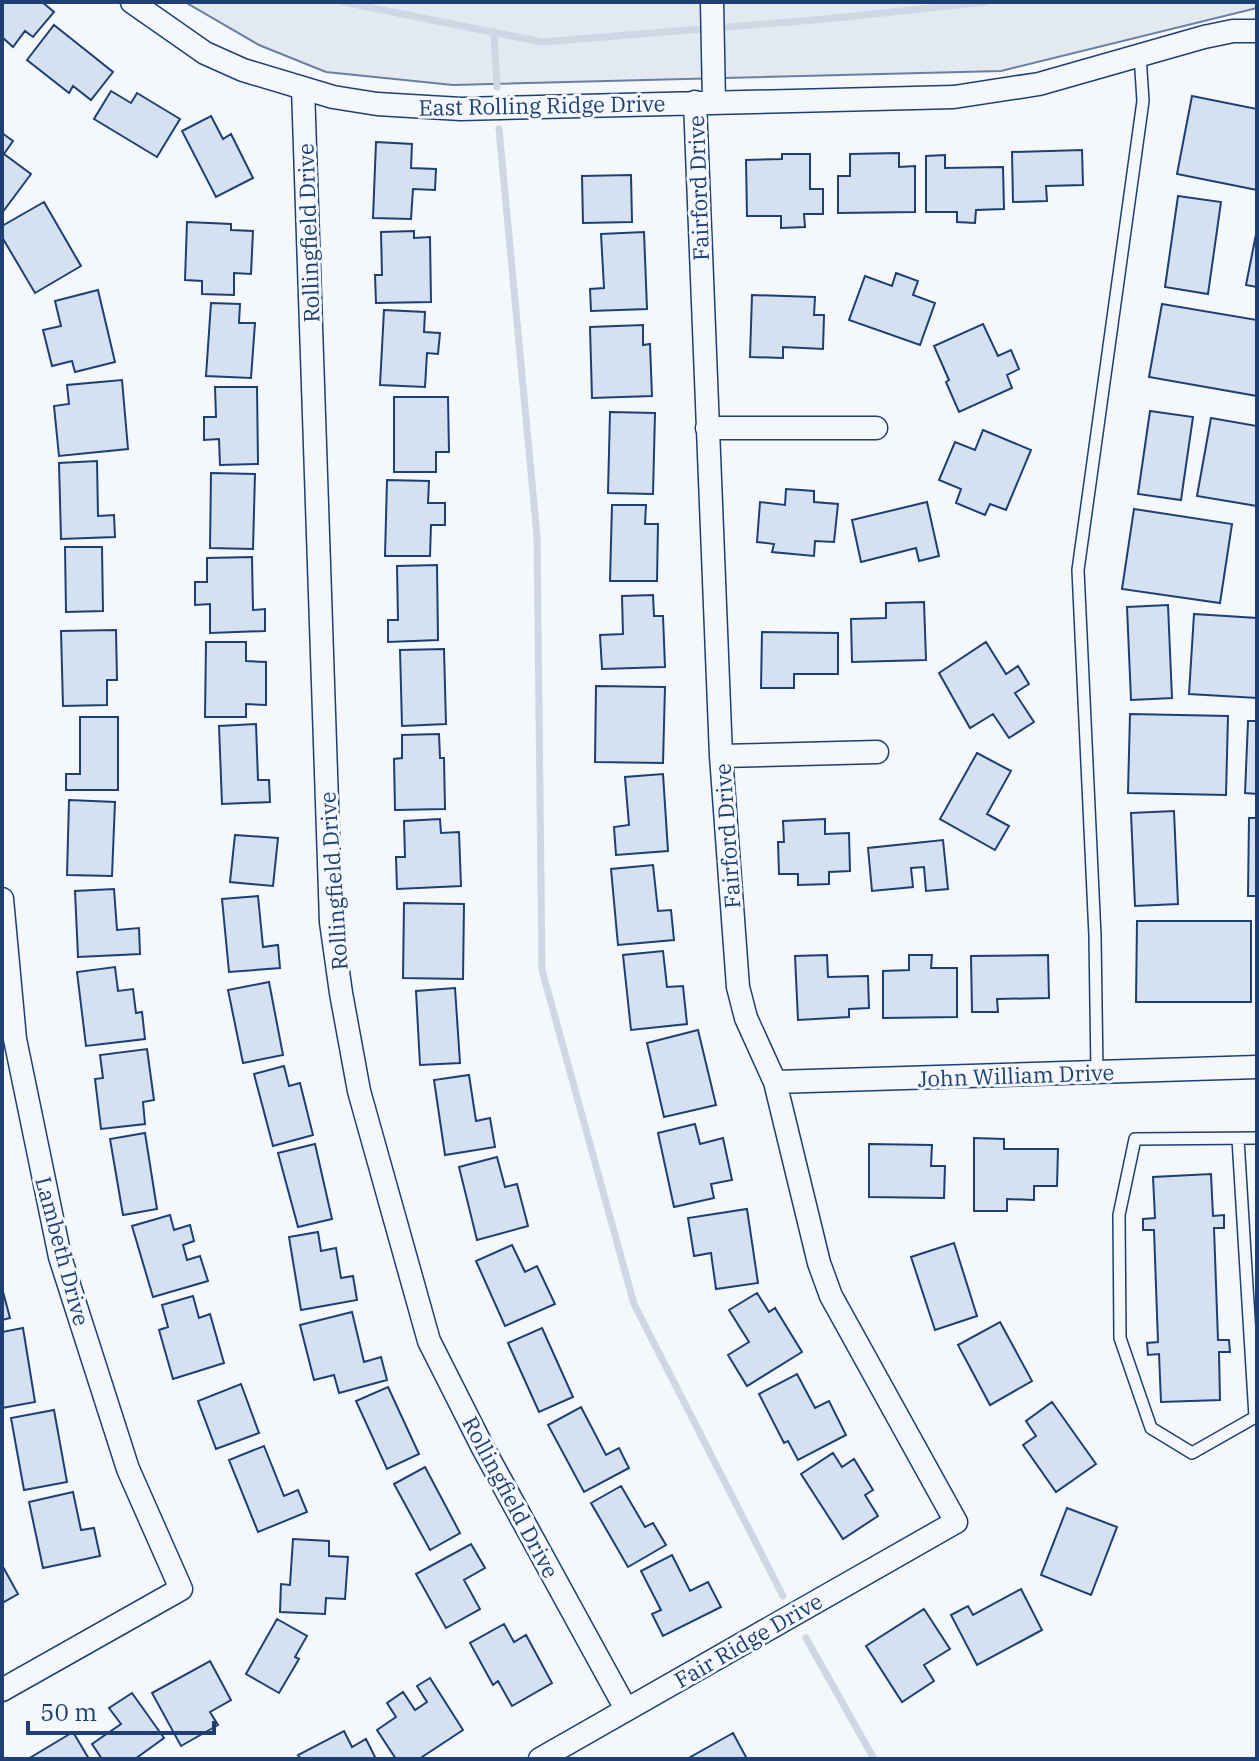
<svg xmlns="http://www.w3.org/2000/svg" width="1259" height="1761" viewBox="0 0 1259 1761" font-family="'IBM Plex Serif',serif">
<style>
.green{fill:#e3e9f0;stroke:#687fa3;stroke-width:2}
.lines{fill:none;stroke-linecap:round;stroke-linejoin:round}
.stream{stroke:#cfd7e4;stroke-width:7}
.building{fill:#d5e0f0;stroke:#1d3f73;stroke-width:2}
.service-casing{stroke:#1d3f73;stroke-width:14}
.minor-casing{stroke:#1d3f73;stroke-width:25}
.service{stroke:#f4f7fb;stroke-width:11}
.minor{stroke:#f4f7fb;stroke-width:22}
.labels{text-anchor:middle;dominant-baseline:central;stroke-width:6;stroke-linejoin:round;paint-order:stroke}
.street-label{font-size:22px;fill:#1d3f73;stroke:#f4f7fb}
</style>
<rect width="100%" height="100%" fill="#f4f7fb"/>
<!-- green -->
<path class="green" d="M185,2h1072v6l-256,63 -548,14 -127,-13 -67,-27z"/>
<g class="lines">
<!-- stream -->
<path class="stream" d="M343,2l199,40 284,-23 160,-17
M494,32l3,55
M499,129l38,407 5,434 92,334 149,292
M806,1638l68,121"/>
</g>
<!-- building -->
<path class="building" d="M2,2h40l12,10 -21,25 -8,-6 -12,16 -11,-10z
M54,25l59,47 -22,28 -18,-14 -4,7 -42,-33z
M111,91l20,12 6,-10 43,26 -23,38 -63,-38z
M1192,96l65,13v81l-80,-16z
M211,116l12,23 8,-5 22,44 -37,19 -34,-66z
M2,133l11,8 -9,13 27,20 -29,39z
M376,142l36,2 -1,24 25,1 -1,21 -22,-1 -2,30 -38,-1z
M1082,150l1,35 -37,1 1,15 -34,1 -1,-50z
M899,153v14l16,-1v46l-77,1v-37h12v-22z
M782,154h28v35h13v25h-19l1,13 -24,1v-12h-34l-1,-56 36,-1z
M945,155v13l58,-1 1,42 -28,1 -1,13 -18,-1v-10h-31v-56z
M631,175l1,47 -49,1 -1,-47z
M1178,196l43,6 -13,92 -43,-7z
M44,202l37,64 -46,27 -33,-56v-11z
M187,222l44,2v6l22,1 -2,43 -17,-1v22l-32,-1v-13l-17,-1z
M1257,229v58l-11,-2z
M414,231v7l16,-1 1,65 -55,1 -1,-28h7l-1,-43z
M644,232l3,77 -56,2 -1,-22 14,-1 -3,-54z
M896,273l22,8 -5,14 22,8 -15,42 -71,-25 16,-44 27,10z
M98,290l17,72 -40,10 -3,-11 -20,5 -9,-36 18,-4 -6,-25z
M752,295l63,2 -1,18h10l-1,34 -40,-2v11l-33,-1z
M211,303l29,1 -1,19h16l-4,55 -45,-2z
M1162,304l95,16v76l-108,-19z
M384,310l41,2 -1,20 16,1 -2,21 -11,-1 -2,34 -45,-2z
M983,324l15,32 13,-6 8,19 -12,6 5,13 -53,24 -13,-30 3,-2 -15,-34z
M643,325v20l7,-1 2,52 -60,2 -2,-71z
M122,380l6,69 -69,7 -5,-50 15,-2 -2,-19z
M215,387h42l1,77 -38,1 -1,-26 -15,1v-23h12z
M394,397h54l1,55h-13v20h-42z
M1150,411l43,6 -12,83 -43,-6z
M610,412l45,1 -2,81 -45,-1z
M1211,418l46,8v80l-60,-10z
M983,430l48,20 -25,60 -16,-6 -5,11 -29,-12 5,-14 -22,-9 16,-38 20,8z
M97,461l1,55 16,-1 1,22 -54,2 -2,-76z
M211,473l44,1 -2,75 -43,-1z
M387,480l42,1 -1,22h17v22h-14l-1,31h-45z
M786,489l28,2v11l24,2 -4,38 -19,-1 -1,15 -42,-4 2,-8 -17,-2 3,-40 25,3z
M927,502l12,54 -20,5 -3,-13 -55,14 -9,-42z
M612,505h34l-1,19h13l-1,57h-47z
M1134,509l98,15 -12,79 -98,-14z
M65,547h37l1,64 -37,1z
M252,557l1,53 12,-1v22l-55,2v-29l-15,1v-23h12v-24z
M437,565l1,75 -50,2v-22h10l-1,-54z
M653,595l1,21h9l2,51 -63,2 -2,-34 23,-1 -1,-38z
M924,602l2,58 -74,2 -1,-43 35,-1v-15z
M1168,605l4,93 -41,2 -4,-93z
M1194,614l63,4v80l-68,-4z
M116,630l1,50h-10v25l-44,1 -2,-75z
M762,632l76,1v41h-44v14h-33z
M206,642h40v19l20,1v43l-20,-1v13h-41z
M986,642l20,32 12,-8 11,18 -14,9 19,29 -25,16 -16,-24 -23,14 -31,-55z
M444,649l2,75 -44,2 -2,-76z
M596,686l69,1 -2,76 -68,-1z
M1130,714l98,2 -2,79 -98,-2z
M80,717h38v73h-52v-16h14z
M1248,721h9v73l-12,-1z
M256,724l2,56h11l1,22 -48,2 -3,-78z
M439,734l1,24h4l1,51 -50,1 -1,-51 8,-1v-23z
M977,753l34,18 -24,43 22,12 -14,24 -55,-31z
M663,774l5,77 -52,4 -2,-28 15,-2 -4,-48z
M69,800l46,2 -3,74 -45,-1z
M1174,811l4,93 -43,2 -4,-93z
M1249,818h8v78h-9z
M440,819l1,14 18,-1 2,54 -64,3 -1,-32h9l-1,-36z
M825,819v15l24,-1 1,38 -21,1v12l-31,1v-11h-19l-1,-32h6l-1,-21z
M235,835l43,3 -5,48 -43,-4z
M943,840l5,49 -22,2 -2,-24 -13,1 2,19 -41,4 -4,-43z
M653,865l5,46 13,-1 3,30 -56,5 -7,-76z
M114,889l3,41 22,-2 1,26 -62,3 -3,-66z
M258,896l5,51 15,-2 2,23 -51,4 -7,-73z
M404,903l60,1 -1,75 -60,-1z
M1137,921h114v81h-115z
M663,951l4,36 16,-1 4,38 -56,6 -8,-75z
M827,955l1,22 40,-1 1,32 -20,1v8l-51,3 -3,-64z
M909,955h23l-1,13h26v49l-74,1v-47l26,-1z
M1048,955l1,43 -52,1 1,13h-26l-1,-56z
M115,967l3,24 15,-2 3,24 6,-1 3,27 -59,7 -9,-74z
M269,982l14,73 -40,8 -15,-73z
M455,988l5,75 -40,2 -4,-74z
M698,1030l18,75 -52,12 -17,-74z
M147,1049l7,51 -11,2 2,22 -44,5 -6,-50 8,-1 -3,-23z
M284,1066l5,20 11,-3 13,52 -40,11 -19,-72z
M469,1075l7,46 14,-3 5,29 -50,8 -11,-75z
M695,1124l5,20 23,-6 9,42 -21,4 3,14 -40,9 -16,-74z
M145,1133l12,76 -34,6 -13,-76z
M974,1138l30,1v10h54l-1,37h-23v14l-27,-1v12h-33z
M315,1144l17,75 -34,8 -20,-74z
M869,1144l63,1 -1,21h14l-1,32 -75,-1z
M497,1157l8,30 12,-3 11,42 -51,14 -18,-73z
M1211,1174l2,42 11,-1v13h-10l4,112h11l1,12h-11l1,48 -59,2 -2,-48 -11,1 -1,-12 11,-1 -4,-112h-11v-11l12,-1 -2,-41z
M747,1209l11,74 -42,6 -5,-36 -17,3 -6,-38z
M170,1215l4,15 16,-5 4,16 -11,4 4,15 13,-4 8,25 -55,16 -21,-71z
M318,1232l3,19 15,-3 5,30 12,-2 4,24 -56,10 -12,-73z
M954,1243l23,73 -42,14 -24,-73z
M512,1245l13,27 12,-6 18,38 -50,22 -29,-65z
M2,1288l8,30 -8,2z
M757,1293l12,19 6,-4 27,44 -55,34 -19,-31 21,-13 -20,-32z
M193,1296l6,22 11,-4 14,49 -51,16 -14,-49 9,-3 -6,-22z
M352,1312l12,50 17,-5 6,23 -48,13 -5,-18 -20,5 -14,-55z
M1000,1322l32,59 -42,24 -32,-60z
M23,1328l12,74 -33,6v-76z
M542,1328l31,69 -34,15 -31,-69z
M797,1374l18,34 14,-7 17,34 -48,25 -10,-19 -4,2 -25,-49z
M241,1384l18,49 -43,16 -18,-48z
M388,1387l31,67 -32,15 -31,-68z
M1052,1402l44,62 -40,28 -33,-47 13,-9 -10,-15z
M581,1407l25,48 13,-7 10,20 -45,24 -36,-67z
M54,1410l13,72 -43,8 -13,-72z
M264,1446l20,50 14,-6 9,22 -49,20 -29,-72z
M833,1453l9,14 12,-8 19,31 -8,5 13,21 -35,23 -42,-65z
M425,1467l35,66 -30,17 -36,-66z
M621,1486l24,41 8,-4 13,22 -38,22 -37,-64z
M73,1492l8,38 13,-2 6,28 -57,12 -14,-66z
M1067,1508l50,19 -26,68 -50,-20z
M293,1539l36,2v15l19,1 -3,42 -19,-1 -1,16 -45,-2 1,-28 9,1z
M471,1544l14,24 -21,12 16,29 -34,19 -30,-54z
M672,1555l18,36 18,-9 13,25 -58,29 -11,-22 9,-4 -20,-39z
M2,1565l16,29 -16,9z
M1021,1589l21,41 -65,35 -26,-50 17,-9 5,9z
M924,1609l26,40 -26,16 10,16 -32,21 -36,-56z
M277,1619l30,17 -12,21 4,2 -20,34 -33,-19z
M504,1624l10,18 12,-7 26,48 -40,23 -14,-25 -5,4 -23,-42z
M210,1661l21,39 -21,12 8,13 -37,21 -29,-53z
M430,1678l33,52 -44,29h-23l-19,-29 19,-13 -9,-14 16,-11 12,18 12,-8 -10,-16z
M132,1693l32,45 -29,21h-33l-10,-15 29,-20 -12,-16z
M344,1731l8,16 14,-8 10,20h-75l-3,-4z
M73,1732l16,27h-61z
M733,1733l14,26h-60z"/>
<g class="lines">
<!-- service casing -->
<g class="service-casing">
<path id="service" d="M1097,1073l-2,-137 -17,-366 65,-469 -3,-46
M1257,1138l-122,1 -16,76 1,123 31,90 41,25 65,-37
M1238,1139l17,278"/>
</g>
<!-- minor casing -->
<g class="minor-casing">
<path id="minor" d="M132,2l73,51 38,17 90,27 44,7 84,5 493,-12 85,-13 165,-47 29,-6h24
M712,2l2,100
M303,88l28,834 10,71 18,98 70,250 54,107 143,261
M707,428h169
M721,756l156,-4
M2,899l13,140 45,218 68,212 53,120 -179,101
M775,1082l482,-15
M540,1759l416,-237 -125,-226 -12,-33 -44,-181 -29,-64 -8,-31 -17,-231 -26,-654"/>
</g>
<!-- service -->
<use href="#service" class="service"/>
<!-- minor -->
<use href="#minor" class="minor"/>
</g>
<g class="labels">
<!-- street labels -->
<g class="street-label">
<text transform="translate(542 105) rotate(-1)">East Rolling Ridge Drive</text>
<text transform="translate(698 188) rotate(-92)">Fairford Drive</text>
<text transform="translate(308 233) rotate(-92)">Rollingfield Drive</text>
<text transform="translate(727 836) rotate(-94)">Fairford Drive</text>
<text transform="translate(333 881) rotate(-94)">Rollingfield Drive</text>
<text transform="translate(1016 1075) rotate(-2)">John William Drive</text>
<text transform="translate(63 1251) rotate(75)">Lambeth Drive</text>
<text transform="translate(511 1497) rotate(62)">Rollingfield Drive</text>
<text transform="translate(748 1640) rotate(-30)">Fair Ridge Drive</text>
</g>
</g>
<!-- border -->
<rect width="1259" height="1761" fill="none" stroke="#1d3f73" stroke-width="8"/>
<!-- scale -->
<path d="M28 1721v12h186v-12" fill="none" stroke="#1d3f73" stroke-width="4"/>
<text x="40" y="1721" font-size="24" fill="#1d3f73" stroke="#f4f7fb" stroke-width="6" paint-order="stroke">50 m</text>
</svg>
